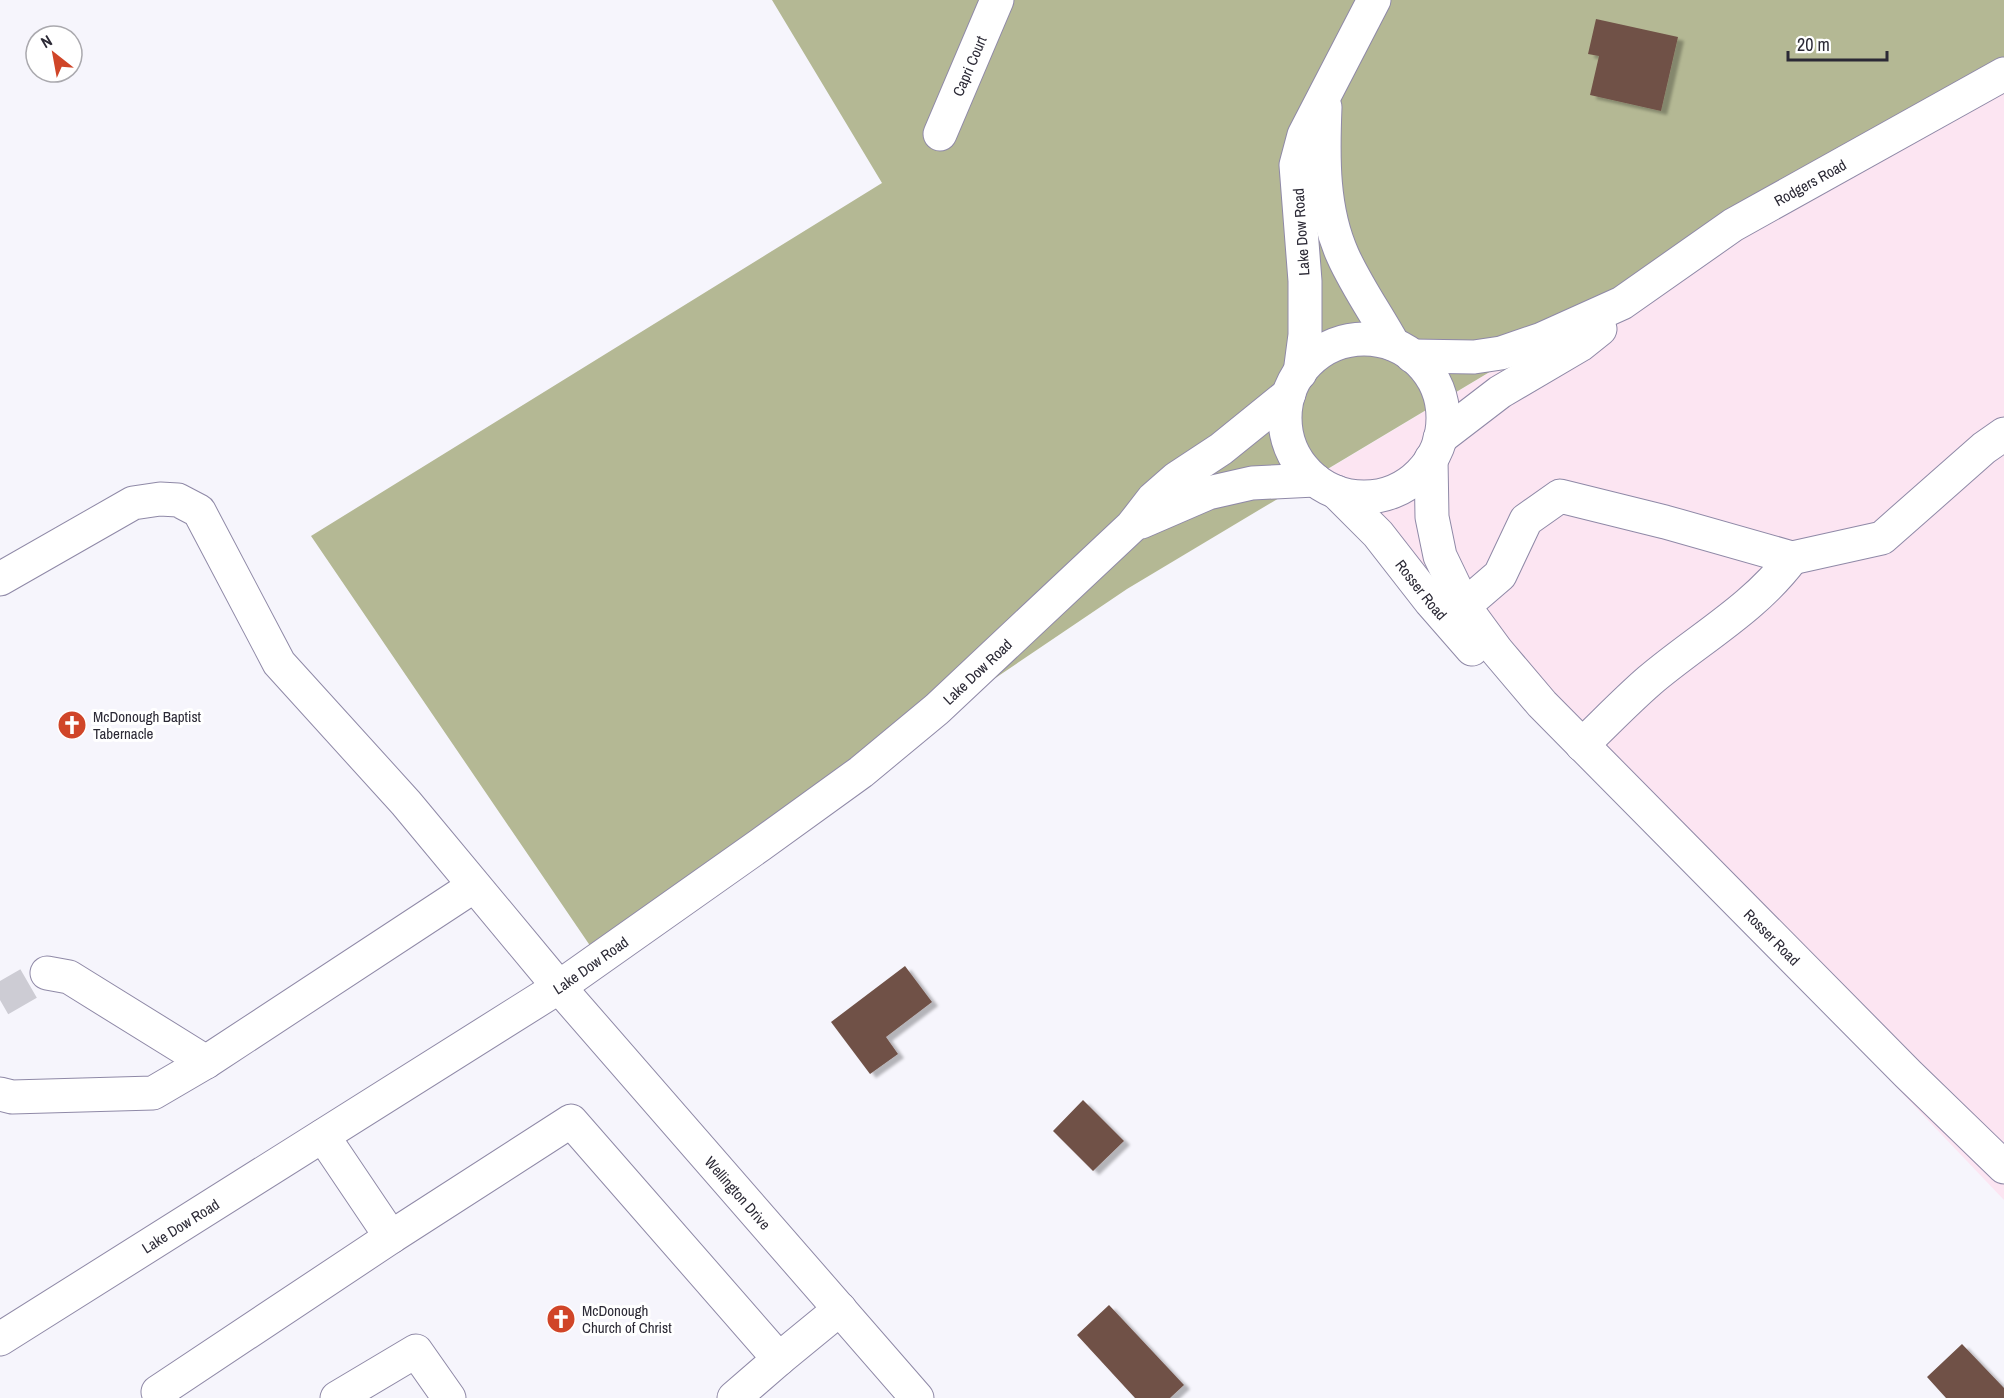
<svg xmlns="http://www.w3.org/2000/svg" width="2004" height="1398" viewBox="0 0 2004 1398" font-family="'Archivo Narrow',sans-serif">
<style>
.commercial{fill:#fce5f2}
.forest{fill:#b4b894}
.building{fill:#705147;filter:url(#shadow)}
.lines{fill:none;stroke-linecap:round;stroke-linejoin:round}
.minor-tunnel{stroke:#cdccd4;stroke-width:33;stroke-dasharray:33 16;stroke-linecap:butt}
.minor-casing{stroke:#8f89a7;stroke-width:35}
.minor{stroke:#fff;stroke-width:33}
.labels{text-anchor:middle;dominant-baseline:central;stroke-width:6;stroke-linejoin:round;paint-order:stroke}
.street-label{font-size:15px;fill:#2b2935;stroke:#fff}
.poi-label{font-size:15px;fill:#2b2935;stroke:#fff;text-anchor:start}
</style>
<defs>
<filter id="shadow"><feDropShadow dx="6" dy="4" stdDeviation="1.5" flood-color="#0004"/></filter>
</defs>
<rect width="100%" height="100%" fill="#f6f5fc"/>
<!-- commercial -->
<path class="commercial" d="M2004,64v1136l-689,-723z"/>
<!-- forest -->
<path class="forest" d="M772,0h1232v64l-877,525 -534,361 -282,-414 571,-353z"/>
<!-- building -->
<path class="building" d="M1596,19l82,18 -17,74 -71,-16 9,-39 -11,-2z
M905,966l27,36 -46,35 12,17 -28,20 -39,-52z
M1083,1100l41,41 -31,30 -40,-40z
M1109,1305l75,80 -14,13h-35l-58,-63z
M1962,1344l42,44v10h-58l-19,-21z"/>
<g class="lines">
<!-- minor-tunnel -->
<path class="minor-tunnel" d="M0,1000l47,-27"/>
<!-- minor casing -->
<g class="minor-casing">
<g id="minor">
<path d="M1325,107c-2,50 -3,103 18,149 14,31 34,59 50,88"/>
<path id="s1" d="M940,134l57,-134"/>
<circle cx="1364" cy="418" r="79"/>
<path id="s2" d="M1412,356l62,1 27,-4 41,-14 80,-36 111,-78 271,-151"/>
<path d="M1300,373l5,-38v-54l-9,-116 8,-30 70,-135"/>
<path d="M1440,438l60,-46 80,-47 20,-16"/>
<path id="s3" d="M1431,459l1,58 8,39 24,50 33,45 45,53 366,370 96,93"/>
<path id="s4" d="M1336,492l42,42 53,68 41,47"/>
<path d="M1141,522l67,-29 44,-10 63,-3"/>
<path id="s5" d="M0,579l133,-76 27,-4 18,1 21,11 80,152 127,140 153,184 358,411"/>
<path d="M1464,606l36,-31 26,-55 34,-24 105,26 127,36 90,-20 102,-90 20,-14"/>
<path d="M1582,745c23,-22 44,-44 67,-64 48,-41 105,-72 143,-123"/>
<path d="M47,973l22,4 137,85"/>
<path d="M0,1094l12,3 141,-4 53,-31 268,-176"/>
<path d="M391,1237l180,-116 208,238 61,-50"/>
<path id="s6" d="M0,1339l559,-352 201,-142 101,-73 76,-63 195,-183 21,-27 24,-21 44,-29 68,-55"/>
<path d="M161,1398l-3,-6 233,-155 -68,-101"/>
<path d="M337,1398l79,-47 33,47"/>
<path d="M734,1398l45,-39"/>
</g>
</g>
<!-- minor -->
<use href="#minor" class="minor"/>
</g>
<!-- icons -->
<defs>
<g id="church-disc" transform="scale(1.5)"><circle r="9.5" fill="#d04528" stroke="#fff"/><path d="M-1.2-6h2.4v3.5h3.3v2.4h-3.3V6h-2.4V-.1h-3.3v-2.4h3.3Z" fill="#fff"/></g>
</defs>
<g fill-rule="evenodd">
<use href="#church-disc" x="72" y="725"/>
<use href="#church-disc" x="561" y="1319"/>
</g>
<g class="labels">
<!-- street labels -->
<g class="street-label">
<text stroke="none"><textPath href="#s1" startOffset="74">Capri Court</textPath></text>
<text stroke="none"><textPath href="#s2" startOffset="444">Rodgers Road</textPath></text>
<text transform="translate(1301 232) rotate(-94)">Lake Dow Road</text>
<text stroke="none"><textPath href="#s4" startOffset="130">Rosser Road</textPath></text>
<text stroke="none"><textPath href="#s6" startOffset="1185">Lake Dow Road</textPath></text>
<text stroke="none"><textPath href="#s3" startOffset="606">Rosser Road</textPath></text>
<text stroke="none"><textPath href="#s6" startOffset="699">Lake Dow Road</textPath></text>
<text stroke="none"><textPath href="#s5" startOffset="1095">Wellington Drive</textPath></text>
<text stroke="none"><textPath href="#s6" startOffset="213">Lake Dow Road</textPath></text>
</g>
<!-- poi labels -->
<g class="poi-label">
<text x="93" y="716">McDonough Baptist<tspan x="93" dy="17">Tabernacle</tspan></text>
<text x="582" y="1310">McDonough<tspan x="582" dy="17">Church of Christ</tspan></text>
</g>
</g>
<!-- north arrow -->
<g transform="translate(54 54) rotate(329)"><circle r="28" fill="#ffffff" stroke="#aaa9ae" stroke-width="1.5"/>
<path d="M0-4.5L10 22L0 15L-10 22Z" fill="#d04528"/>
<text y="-9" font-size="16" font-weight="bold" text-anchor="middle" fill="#2b2935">N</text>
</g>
<!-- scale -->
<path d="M1788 51v9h99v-9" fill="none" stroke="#2b2935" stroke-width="3"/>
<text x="1797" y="51" font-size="18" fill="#2b2935" stroke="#ffffff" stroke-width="4.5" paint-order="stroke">20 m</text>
</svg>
